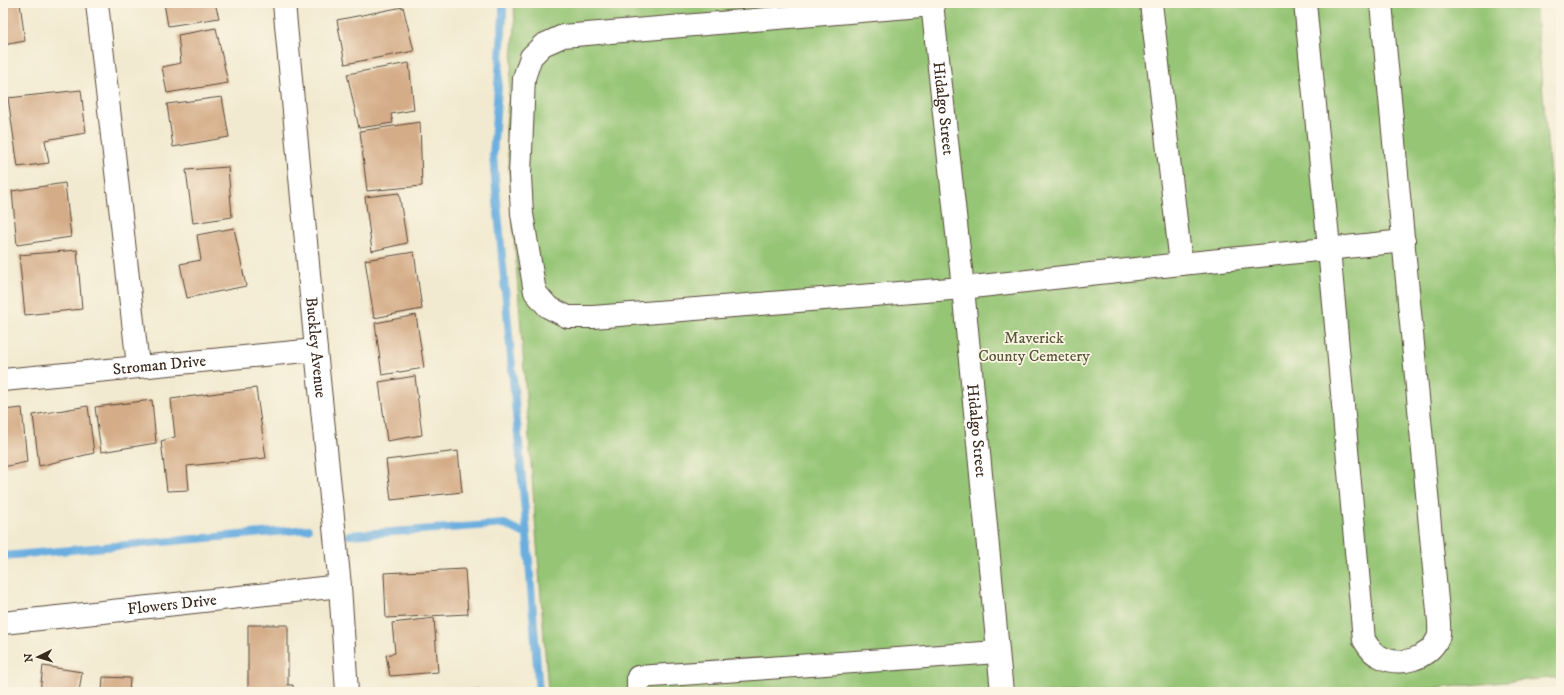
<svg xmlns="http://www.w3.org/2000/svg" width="1564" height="695" viewBox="0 0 1564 695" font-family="'IM FELL DW Pica',serif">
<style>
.green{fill:#95c574;stroke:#687849}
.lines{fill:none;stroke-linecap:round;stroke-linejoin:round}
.stream{stroke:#6aaedf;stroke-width:8}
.building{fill:#d4ac87}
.minor-casing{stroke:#564739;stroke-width:24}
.minor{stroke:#fff;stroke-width:22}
.labels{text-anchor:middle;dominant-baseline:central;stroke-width:3.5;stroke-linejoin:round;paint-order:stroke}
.street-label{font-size:16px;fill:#3b2a1e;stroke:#fcf5e5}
.park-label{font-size:16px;fill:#565838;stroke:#fcf5e5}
</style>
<rect width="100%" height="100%" fill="#fcf5e5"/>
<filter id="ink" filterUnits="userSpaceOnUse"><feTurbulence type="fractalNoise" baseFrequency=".025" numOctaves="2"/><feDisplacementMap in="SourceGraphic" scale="8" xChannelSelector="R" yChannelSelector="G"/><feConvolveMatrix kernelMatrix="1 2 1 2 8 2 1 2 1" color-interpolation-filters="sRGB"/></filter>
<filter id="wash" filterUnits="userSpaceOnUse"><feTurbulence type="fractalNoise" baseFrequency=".012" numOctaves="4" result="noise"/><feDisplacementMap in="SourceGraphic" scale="16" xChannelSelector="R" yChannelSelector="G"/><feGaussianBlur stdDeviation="0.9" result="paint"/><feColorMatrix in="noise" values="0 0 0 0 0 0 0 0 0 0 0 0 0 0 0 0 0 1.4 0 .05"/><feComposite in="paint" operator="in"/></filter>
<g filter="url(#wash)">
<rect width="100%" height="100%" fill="#f2ead0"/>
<!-- green -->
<path class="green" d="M514,3h1021l26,296v378l-168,15h-845l-42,-565 9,-101z"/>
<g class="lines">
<!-- stream -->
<path class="stream" d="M503,3v14l-10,139 34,379 12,157
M349,535l156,-11 22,11
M3,556l305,-27"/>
</g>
<g id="blocks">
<!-- building -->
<path class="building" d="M3,3h17l5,38 -22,4z
M164,3h51l4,15 -51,8z
M403,7l11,44 -69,13 -8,-44z
M216,28l12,55 -61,10 -5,-26 19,-4 -3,-28z
M409,63l5,47 -23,4 2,9 -34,5 -12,-54z
M81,90l5,43 -41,7 4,23 -31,4 -10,-69z
M222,97l7,40 -56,10 -6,-43z
M420,122l2,64 -55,5 -7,-60z
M228,167l4,50 -39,6 -7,-53z
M65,183l6,54 -54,8 -5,-54z
M399,193l8,50 -35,8 -7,-54z
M234,228l12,58 -59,12 -7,-34 21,-4 -4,-25z
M77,250l5,59 -57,6 -6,-60z
M414,252l8,57 -48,9 -9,-58z
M416,315l8,53 -42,7 -7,-52z
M415,376l7,59 -35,6 -8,-59z
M256,388l10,70 -79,8 2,24 -22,1 -6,-50 14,-4 -4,-38z
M152,400l4,43 -55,9 -6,-45z
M88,406l6,47 -55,13 -6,-51z
M22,408l5,54 -24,5v-57z
M458,451l4,41 -71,8 -5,-40z
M465,569l3,45 -82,4 -2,-45z
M434,618l4,54 -48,4 -4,-21 9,-2 -3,-30z
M248,625h40v60h5v7h-45z
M43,666l39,6 -3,20h-39z
M103,677l27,1 -1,14h-27z
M480,689v3h-31v-1z"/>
</g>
</g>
<g filter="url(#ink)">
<use href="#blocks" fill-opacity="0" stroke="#564739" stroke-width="1"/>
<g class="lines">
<!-- minor casing -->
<g class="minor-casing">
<g id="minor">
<path d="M97,3l41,363"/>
<path id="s1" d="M284,3l32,347 24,236 7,106"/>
<path id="s2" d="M932,3l31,285 39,404"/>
<path d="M1305,3l24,245 35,392c4,6 8,13 15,16 20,12 50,3 59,-18 2,-5 1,-11 1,-16l-58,-619"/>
<path d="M933,5l-370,31 -20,9 -12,12 -7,21 -4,97 2,39 13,78 13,15 20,10h25l370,-29 218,-24 -30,-261"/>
<path d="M1181,264l223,-23"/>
<path id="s3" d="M3,380l313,-30"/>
<path id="s4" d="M3,623l337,-37"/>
<path d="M638,692v-15l360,-25"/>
</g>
</g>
<!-- minor -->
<use href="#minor" class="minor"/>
</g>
</g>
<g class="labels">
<!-- street labels -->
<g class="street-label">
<text stroke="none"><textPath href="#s2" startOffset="106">Hidalgo Street</textPath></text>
<text stroke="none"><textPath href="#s1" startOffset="346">Buckley Avenue</textPath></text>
<text stroke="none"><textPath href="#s3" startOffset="157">Stroman Drive</textPath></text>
<text stroke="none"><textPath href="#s2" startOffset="430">Hidalgo Street</textPath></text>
<text stroke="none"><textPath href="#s4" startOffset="170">Flowers Drive</textPath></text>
</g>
<!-- park labels -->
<g class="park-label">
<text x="1034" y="338">Maverick<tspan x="1034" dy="18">County Cemetery</tspan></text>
</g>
</g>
<!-- margin -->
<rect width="1564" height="695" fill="none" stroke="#fcf5e5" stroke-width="16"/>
<!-- north arrow -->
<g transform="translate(38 657) rotate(265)" stroke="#fcf5e5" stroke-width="3" paint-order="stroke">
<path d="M0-3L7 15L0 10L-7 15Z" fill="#3b2a1e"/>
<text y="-6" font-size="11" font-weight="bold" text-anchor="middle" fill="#3b2a1e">N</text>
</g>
</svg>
